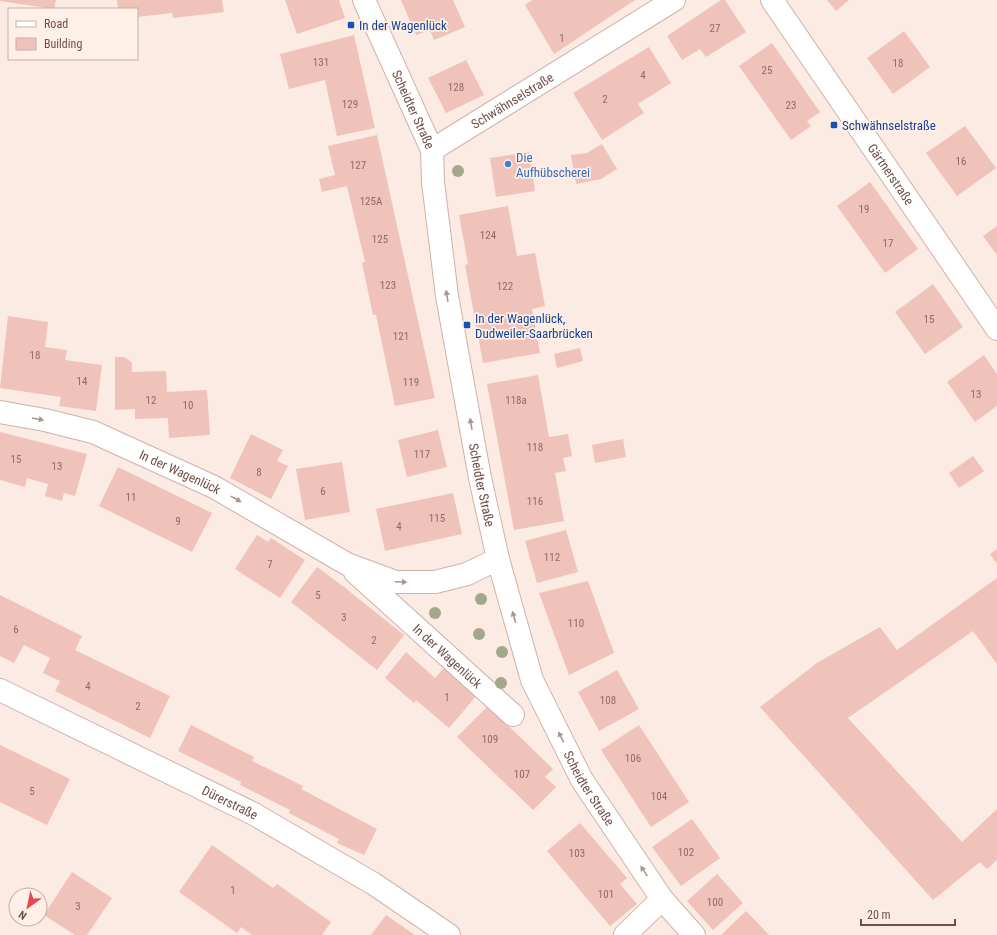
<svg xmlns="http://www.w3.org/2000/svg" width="997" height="935" viewBox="0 0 997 935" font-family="'Roboto Condensed',sans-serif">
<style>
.building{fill:#efc2ba}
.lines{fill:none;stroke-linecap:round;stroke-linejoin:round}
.minor-casing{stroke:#ceb2ac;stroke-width:24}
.tertiary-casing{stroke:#ceb2ac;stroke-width:24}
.minor{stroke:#fff;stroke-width:22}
.tertiary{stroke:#fff;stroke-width:22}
.tree{fill:#a2a889}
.oneway{fill:#aa9592}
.transit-dot{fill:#1a4fb4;stroke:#fef0e7;stroke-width:1.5}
.shop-dot{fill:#3f7fe0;stroke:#fef0e7;stroke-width:1.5}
.labels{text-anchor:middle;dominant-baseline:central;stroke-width:3.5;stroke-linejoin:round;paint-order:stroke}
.number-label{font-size:11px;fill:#906b65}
.transit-label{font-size:13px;fill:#164399;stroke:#fef0e7;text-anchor:start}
.street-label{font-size:13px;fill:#714e49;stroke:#fef0e7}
.shop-label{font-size:13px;fill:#366cbe;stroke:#fef0e7;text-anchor:start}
</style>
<rect width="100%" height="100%" fill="#fbebe2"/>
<!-- building -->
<path class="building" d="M0,0h56l-2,9 -54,-8z
M117,0h105l2,12 -51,6 -1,-5 -35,4v-8h-19z
M285,0h54l6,18 -48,16z
M401,0h52l12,27 -31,13 -4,-10 -14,5z
M532,0h103l-81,54 -29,-49z
M721,0h4l21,32 -40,25 -6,-8 -18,11 -15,-24z
M827,0h22l-13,11z
M904,31l26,36 -37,27 -26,-36z
M354,35l21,93 -38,8 -12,-56 -36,9 -9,-35z
M772,43l48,69 -13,9 4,5 -20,14 -52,-74z
M649,47l22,36 -33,21 6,9 -42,27 -29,-47z
M466,60l18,35 -38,18 -18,-35z
M965,126l31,42 -39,28 -31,-43z
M377,135l58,263 -40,8 -19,-91h-3l-11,-52 3,-1 -18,-76 -25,6 -3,-13 16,-4 -7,-29z
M602,144l15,25 -16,10 -25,5 -5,-29 16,-2z
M529,152l6,39 -39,6 -6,-39z
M870,182l48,67 -33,24 -48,-67z
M508,206l9,50 18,-3 10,53 -13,3 8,44 -57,10 -18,-98 3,-1 -9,-49z
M997,226v29l-14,-19z
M933,284l30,43 -38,27 -30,-42z
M8,316l40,6 -3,25 22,3 -2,10 37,5 -6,46 -37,-5 2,-9 -61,-9z
M580,348l3,13 -26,7 -3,-14z
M984,355l13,19v32l-22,16 -28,-40z
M115,357h10l7,6v9l34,-1 1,21 40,-2 3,45 -41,3 -1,-20 -33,1v-10l-20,1z
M538,375l11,62 19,-3 4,22 -9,2 3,13 -11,2 9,48 -50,9 -27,-146z
M438,430l9,37 -40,10 -9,-37z
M0,432l87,22 -12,42 -11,-3 -2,8 -17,-5 3,-12 -21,-6 -2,9 -25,-7z
M251,434l32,16 -6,11 11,5 -17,33 -41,-21z
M623,439l3,18 -31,6 -3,-18z
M973,456l11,15 -25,17 -10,-15z
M342,462l8,50 -45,8 -9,-51z
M118,467l94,46 -20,39 -93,-46z
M453,493l9,41 -77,17 -9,-42z
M566,530l12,42 -41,11 -12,-42z
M257,535l11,7 3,-4 34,22 -25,38 -45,-29z
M997,549v15l-7,-10z
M317,567l27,20 60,48 -27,35 -86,-68z
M997,578v86l-24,-33 -125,87 114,124 35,-33v51l-10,9 -7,-7 -47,38 -173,-193 57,-44 63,-36 17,23z
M588,581l26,72 -45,22 -30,-82z
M0,595l82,41 -7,14 95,46 -20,42 -95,-47 5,-10 -17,-8 7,-15 -26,-13 -10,18 -14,-7z
M406,652l29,26 10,-11 32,28 -28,33 -33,-28 -2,3 -29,-25z
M617,670l22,39 -40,22 -21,-39z
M488,706l65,63 -8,8 11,10 -23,23 -76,-73z
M191,725l63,32 -2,4 51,25 -2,3 76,40 -13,26 -27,-12 2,-4 -50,-26 1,-3 -50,-25 1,-3 -63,-31z
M639,725l50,77 -38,25 -50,-77z
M0,745l70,34 -23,46 -47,-23z
M692,819l28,39 -39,28 -29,-39z
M580,823l47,55 -7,6 17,20 -27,22 -63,-75z
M212,845l61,43 4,-4 54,38 -9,13h-70l-11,-8 -4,6 -58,-41z
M72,872l40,26 -25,37h-12l-31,-20z
M717,874l26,29 -30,27 -26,-29z
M746,911l23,24h-48z
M386,915l29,20h-44z"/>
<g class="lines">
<!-- minor casing -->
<g class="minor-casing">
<g id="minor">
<path id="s1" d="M432,150l1,32 14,114 33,182 18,81 34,121 50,100 80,119 32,36"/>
<path id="s2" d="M0,412l45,8 48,12 121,55 133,77 49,18h39l32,-8 31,-15"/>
<path id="s3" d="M355,572l158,143"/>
<path id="s4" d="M0,690l254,124 120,70 75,51"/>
<path d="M625,935l37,-36"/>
</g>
</g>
<!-- tertiary casing -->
<g class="tertiary-casing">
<g id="tertiary">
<path id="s5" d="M364,0l68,150 242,-150"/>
<path id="s6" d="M772,0l225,329"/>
</g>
</g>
<!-- minor -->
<use href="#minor" class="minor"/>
<!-- tertiary -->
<use href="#tertiary" class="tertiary"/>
</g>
<!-- trees -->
<g class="tree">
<circle cx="458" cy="171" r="6"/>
<circle cx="481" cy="599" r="6"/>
<circle cx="435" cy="613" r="6"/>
<circle cx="479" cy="634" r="6"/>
<circle cx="502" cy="652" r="6"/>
<circle cx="501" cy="683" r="6"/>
</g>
<!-- one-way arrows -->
<defs><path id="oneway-solid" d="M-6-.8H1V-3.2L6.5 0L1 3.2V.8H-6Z"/></defs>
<g class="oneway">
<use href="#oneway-solid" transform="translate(447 296) rotate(-99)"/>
<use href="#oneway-solid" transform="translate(38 419) rotate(10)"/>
<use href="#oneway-solid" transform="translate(471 424) rotate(-100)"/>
<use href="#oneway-solid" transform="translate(236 499) rotate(29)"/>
<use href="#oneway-solid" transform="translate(401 582) rotate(3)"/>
<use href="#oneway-solid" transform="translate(514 617) rotate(-106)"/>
<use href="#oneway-solid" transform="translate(561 737) rotate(-116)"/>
<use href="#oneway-solid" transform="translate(644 871) rotate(-124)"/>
</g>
<!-- markers -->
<g class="transit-dot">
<rect x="347" y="21" width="8" height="8" rx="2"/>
<rect x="830" y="121" width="8" height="8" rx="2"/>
<rect x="463" y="321" width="8" height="8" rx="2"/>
</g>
<circle class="shop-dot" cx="508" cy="164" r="4"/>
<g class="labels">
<!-- number labels -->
<g class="number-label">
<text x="715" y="28">27</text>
<text x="562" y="38">1</text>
<text x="321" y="62">131</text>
<text x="898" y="63">18</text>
<text x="767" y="70">25</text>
<text x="643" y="75">4</text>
<text x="456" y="87">128</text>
<text x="605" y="99">2</text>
<text x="350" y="104">129</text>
<text x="791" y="105">23</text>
<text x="961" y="161">16</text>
<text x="358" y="165">127</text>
<text x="371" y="201">125A</text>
<text x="864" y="209">19</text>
<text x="488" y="235">124</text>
<text x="380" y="239">125</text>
<text x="888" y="243">17</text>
<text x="388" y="285">123</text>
<text x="505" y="286">122</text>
<text x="929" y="319">15</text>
<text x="401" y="336">121</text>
<text x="35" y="355">18</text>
<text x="82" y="381">14</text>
<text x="411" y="382">119</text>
<text x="976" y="394">13</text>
<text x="151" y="400">12</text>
<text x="516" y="400">118a</text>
<text x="188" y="405">10</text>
<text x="535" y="447">118</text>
<text x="422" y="454">117</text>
<text x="16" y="459">15</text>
<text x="57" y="466">13</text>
<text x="259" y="472">8</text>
<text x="323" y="491">6</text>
<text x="131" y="497">11</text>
<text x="535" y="501">116</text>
<text x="437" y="518">115</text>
<text x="178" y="521">9</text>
<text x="399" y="526">4</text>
<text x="552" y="557">112</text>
<text x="270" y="564">7</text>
<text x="318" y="595">5</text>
<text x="344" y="617">3</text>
<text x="576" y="623">110</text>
<text x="16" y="629">6</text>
<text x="374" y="640">2</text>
<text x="88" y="686">4</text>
<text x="447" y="697">1</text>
<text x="608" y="700">108</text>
<text x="138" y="706">2</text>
<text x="490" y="739">109</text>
<text x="633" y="758">106</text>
<text x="522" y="774">107</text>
<text x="32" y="791">5</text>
<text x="659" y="796">104</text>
<text x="686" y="852">102</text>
<text x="577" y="853">103</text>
<text x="233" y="890">1</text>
<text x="606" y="894">101</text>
<text x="715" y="902">100</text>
<text x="78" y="906">3</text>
</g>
<!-- transit labels -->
<g class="transit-label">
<text x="359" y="25">In der Wagenlück</text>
<text x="842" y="125">Schwähnselstraße</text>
<text x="475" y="318">In der Wagenlück,<tspan x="475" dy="15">Dudweiler-Saarbrücken</tspan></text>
</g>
<!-- street labels -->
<g class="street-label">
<text stroke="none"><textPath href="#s5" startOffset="259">Schwähnselstraße</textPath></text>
<text stroke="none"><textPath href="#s5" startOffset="120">Scheidter Straße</textPath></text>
<text stroke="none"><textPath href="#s6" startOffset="211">Gärtnerstraße</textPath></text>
<text stroke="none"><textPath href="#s2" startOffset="191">In der Wagenlück</textPath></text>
<text stroke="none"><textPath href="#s1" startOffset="339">Scheidter Straße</textPath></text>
<text stroke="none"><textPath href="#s3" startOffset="125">In der Wagenlück</textPath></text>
<text stroke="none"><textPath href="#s1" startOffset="663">Scheidter Straße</textPath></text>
<text stroke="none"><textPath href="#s4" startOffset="256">Dürerstraße</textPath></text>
</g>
<!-- shop labels -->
<g class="shop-label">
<text x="516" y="157">Die<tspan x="516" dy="15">Aufhübscherei</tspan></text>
</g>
</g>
<!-- legend -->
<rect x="8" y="8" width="130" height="52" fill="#fef0e7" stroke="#c6afa8"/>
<rect x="16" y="21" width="20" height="6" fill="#ffffff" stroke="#c6afa8"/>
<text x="44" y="28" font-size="12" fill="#714e49">Road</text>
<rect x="16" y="38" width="20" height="12" fill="#efc2ba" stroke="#c6afa8"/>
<text x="44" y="48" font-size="12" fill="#714e49">Building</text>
<!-- north arrow -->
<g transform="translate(28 907) rotate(213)"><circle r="19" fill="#fef0e7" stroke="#c6afa8"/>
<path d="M0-3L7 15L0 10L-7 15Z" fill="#e14b4f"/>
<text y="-6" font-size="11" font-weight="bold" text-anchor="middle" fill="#714e49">N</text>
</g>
<!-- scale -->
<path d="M861 919v6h94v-6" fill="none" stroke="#714e49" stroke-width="2"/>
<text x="867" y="919" font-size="12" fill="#714e49" stroke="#fef0e7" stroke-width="3" paint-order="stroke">20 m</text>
</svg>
